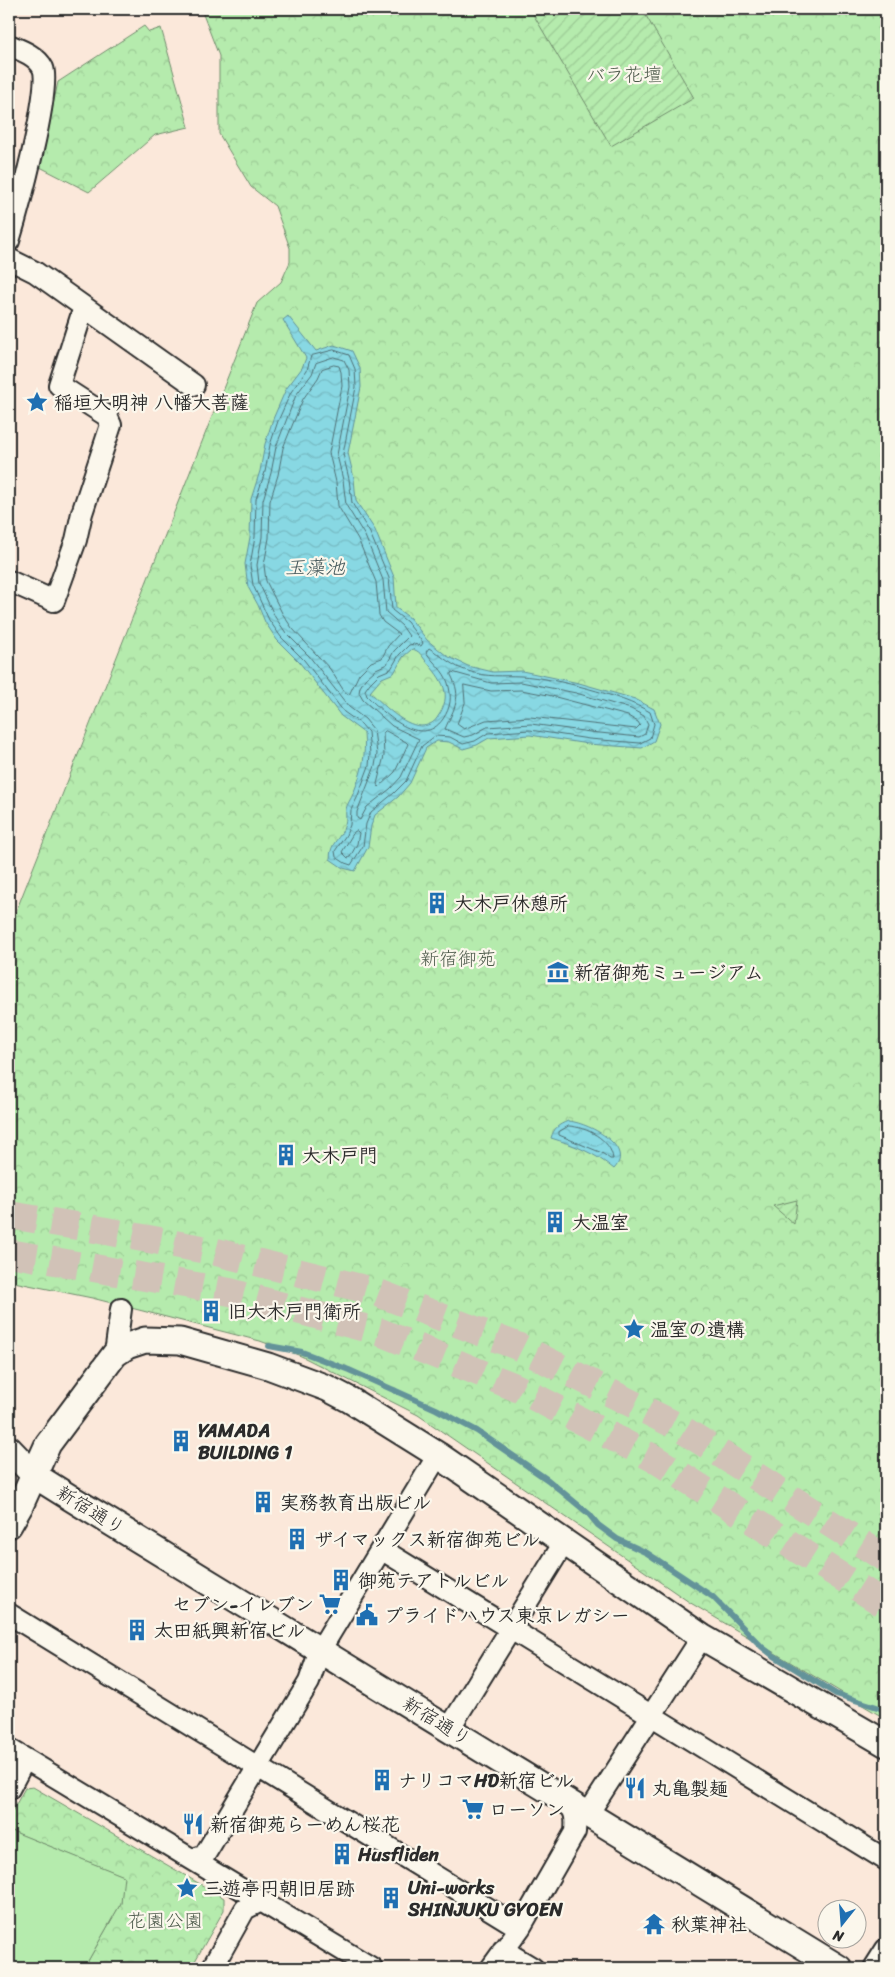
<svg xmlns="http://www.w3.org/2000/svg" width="895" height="1977" viewBox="0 0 895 1977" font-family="Sriracha,'Klee One',sans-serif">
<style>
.forest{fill:url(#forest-crowns);stroke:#708b6c}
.garden{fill:url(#garden-furrows);stroke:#708b6c}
.pitch{fill:#b5ebad;stroke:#708b6c}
.water{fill:url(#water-waves);stroke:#639399;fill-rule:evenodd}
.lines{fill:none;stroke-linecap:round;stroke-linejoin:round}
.shore{stroke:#507075;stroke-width:1}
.stream{stroke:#639399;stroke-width:6}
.trunk-tunnel{stroke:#d1c2b7;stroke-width:28;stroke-dasharray:28 14;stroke-linecap:butt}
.minor-casing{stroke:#2b2b2b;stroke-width:24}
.tertiary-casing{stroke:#2b2b2b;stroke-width:29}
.minor{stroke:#fbf7ec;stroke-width:20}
.tertiary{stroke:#fbf7ec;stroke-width:25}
.labels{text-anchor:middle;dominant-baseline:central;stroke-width:4.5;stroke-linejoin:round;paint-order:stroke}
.park-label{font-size:19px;fill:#4e5b4c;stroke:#fbf7ec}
.poi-label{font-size:19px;font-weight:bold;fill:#2b2b2b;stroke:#fbf7ec;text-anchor:start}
.street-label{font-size:19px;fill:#2b2b2b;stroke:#fbf7ec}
.water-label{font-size:20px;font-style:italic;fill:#425659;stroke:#fbf7ec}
</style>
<defs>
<pattern id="forest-crowns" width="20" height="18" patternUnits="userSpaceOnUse" patternTransform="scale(1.25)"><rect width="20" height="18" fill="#b5ebad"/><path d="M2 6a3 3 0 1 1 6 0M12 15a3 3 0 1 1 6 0" fill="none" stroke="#9cca95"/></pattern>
<pattern id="garden-furrows" width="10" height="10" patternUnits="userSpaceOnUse" patternTransform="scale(1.25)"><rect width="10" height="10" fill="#b5ebad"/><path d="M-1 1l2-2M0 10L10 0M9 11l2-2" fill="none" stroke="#9cca95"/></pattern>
<pattern id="water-waves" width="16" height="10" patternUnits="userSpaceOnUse" patternTransform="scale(1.25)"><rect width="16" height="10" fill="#88d8e3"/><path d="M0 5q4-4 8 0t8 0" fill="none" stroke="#76bac3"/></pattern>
</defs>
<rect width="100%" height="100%" fill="#fbe8da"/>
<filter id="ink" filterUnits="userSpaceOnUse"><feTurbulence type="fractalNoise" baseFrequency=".02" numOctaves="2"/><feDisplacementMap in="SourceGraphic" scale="10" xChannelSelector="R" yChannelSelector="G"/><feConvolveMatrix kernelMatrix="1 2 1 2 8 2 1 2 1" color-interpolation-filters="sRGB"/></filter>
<g filter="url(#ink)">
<!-- forest -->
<path class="forest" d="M201,9h685v1710l-197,-117 -271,-187 -117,-59 -41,-15 -168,-43 -83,-17v-352l248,-626 24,-21 9,-20v-14l-15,-42 -24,-19 -32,-53v-78z
M144,26l5,6 12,-4 28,99 -34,8 -66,57 -49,-25 18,-85z
M33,1787l191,111v12l-33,58h-107l37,-65 2,-27 -114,-46v-13l16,-29z"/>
<!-- garden -->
<path class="garden" d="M530,9h112l52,89 -83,48z
M797,1200l-3,24 -21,-18z"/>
<!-- pitch -->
<path class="pitch" d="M12,1831l112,45 -3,27 -37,65h-75v-131z"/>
<!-- water -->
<path class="water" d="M288,316l28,35 18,-6 18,6 8,17 1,19 -13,66 6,25 2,23 19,29 19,47 2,31 14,10 17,22 20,16 21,10 25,6 29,-1 57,12 56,16 19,10 6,15 -6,17 -12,7 -54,-4 -58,-9 -41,3 -12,7 -14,4 -14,-7 -12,-1 -11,7 -16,35 -12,14 -23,18 -4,11 -3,21 -13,24 -12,-3 -13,-9c0,-18 11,-19 15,-35 2,-5 0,-11 1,-15 1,-5 5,-10 7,-15 9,-22 13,-37 11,-61l-23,-17 -41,-53 -23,-23 -12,-18 -7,-17 -10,-18 -3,-23 5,-27 1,-38 9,-28 5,-27 8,-25 13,-30 16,-21 4,-10 -23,-38zM412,649c8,2 9,6 14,12 16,19 28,33 11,57 -3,5 -10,8 -16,8 -19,-1 -38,-22 -51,-34l12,-14 12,-5 9,-16z
M568,1121c18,1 68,25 46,48 -19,-16 -40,-24 -63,-31 3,-10 7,-13 17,-17z"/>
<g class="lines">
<!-- shore -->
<path class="shore" d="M334,350l15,5 6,14 1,18 -13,67 6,25 3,24 18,30 19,45 3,32 15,12 16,21 -2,3 -7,-2 -5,1 -10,10 -8,14 -12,5 -9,9 -5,7 2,6c17,17 54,54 76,23 8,-12 9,-22 5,-36 -4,-13 -15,-20 -22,-31l3,-4c13,8 24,19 39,23 20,7 33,4 53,5 34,2 100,19 129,36l4,12 -4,14 -10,5 -51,-4 -59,-9 -42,3 -13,8 -12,3 -13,-7 -15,-1 -13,10 -16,35 -12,12 -23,19 -5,12 -3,22 -12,19 -6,-2 -9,-6 -1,-6 11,-16 4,-10 1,-15 6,-12 12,-32 1,-12 -2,-22 -7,-8 -17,-12 -40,-52 -23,-23 -12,-17 -16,-35 -3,-20 5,-28 1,-38 9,-27 5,-27 8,-24 13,-29 16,-22 4,-14z
M334,357l10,3 5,10 1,17 -13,68 6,25 3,25 19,31 18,44 3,32 16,14 7,10 -15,15 -7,13 -11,5 -11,10 -5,8 -1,6 4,7 29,26 27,13 -18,38 -11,12 -23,18 -7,13 -3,-2v-6l18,-46 2,-12 -3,-24 -9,-11 -16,-12 -40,-51 -23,-23 -11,-16 -16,-34 -2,-18 5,-28 1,-37 8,-27 5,-26 20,-52 16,-21 4,-11z
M334,365l5,1 2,6 1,14 -13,67 7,29 2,24 20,33 18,43 3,33 4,7 16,12 -11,12 -6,12 -11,4 -12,12 -10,21 -5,-4 -14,-22 -38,-41 -10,-15 -16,-32 -2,-16 5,-27 1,-37 8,-26 5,-27 20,-49 15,-21 4,-9z
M452,672l39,11 30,-1 55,11 55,16 13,7 4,8 -3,10 -6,3 -49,-5 -59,-8 -44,3 -14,8 -9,2 -19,-8c9,-21 18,-31 6,-54z
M464,685l27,6 30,-1 27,5 80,21 10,6 2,3 -4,4 -106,-12 -44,3 -22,9 -7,-5 8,-21z
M386,731l20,11 2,2 -13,28 -16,15 -2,-3 7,-28 -1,-23z
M357,831l2,2 -2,11 -7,13 -2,1 -6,-6 12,-20z
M569,1126c17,1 42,13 44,33h-3l-8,-6 -43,-18v-3z"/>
<!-- stream -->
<path class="stream" d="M269,1346l33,6 47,18 87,39 41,22 71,49 41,34 9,11 19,14 30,14 66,44 49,50 9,7 65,40 44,14 6,4"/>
<!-- trunk-tunnel -->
<path class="trunk-tunnel" d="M9,1215l86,14 117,22 161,40 144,55 160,80 209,133
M9,1253l221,39 150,40 135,55 140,72 231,146"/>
<!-- minor casing -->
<g class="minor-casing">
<path id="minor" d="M9,45c12,5 28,11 34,23 9,20 -26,147 -34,173
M9,259l26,13 159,113
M9,581l45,20 22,-61 6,-27 29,-88 -4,-9 -48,-31 25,-78
M115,1354l6,-45
M381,1549l505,311
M9,1614l511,314
M449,1729l116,-188
M9,1749l363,219
M9,1789l16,-30
M588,1814l114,-177
M192,1859l12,-3 105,-174 11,-32 118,-195
M503,1950l30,18
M212,1968l33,-59 16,-8
M491,1968l29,-40 55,-96c1,-12 1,-22 -8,-31
M874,1968l12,-19"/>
</g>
<!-- tertiary casing -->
<g class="tertiary-casing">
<path id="tertiary" d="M9,1449l25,26 40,25 765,468
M9,1525l11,-19 28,-62 67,-90 12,-8 18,-6 35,1 88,25 59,22 23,12 88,55 264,182 184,107"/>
</g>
<!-- minor -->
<use href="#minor" class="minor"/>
<!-- tertiary -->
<use href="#tertiary" class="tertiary"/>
</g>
</g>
<!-- icons -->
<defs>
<g id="sight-bare" transform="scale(1.725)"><path d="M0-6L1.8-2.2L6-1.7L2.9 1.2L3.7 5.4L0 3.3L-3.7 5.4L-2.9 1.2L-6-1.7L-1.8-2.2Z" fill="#1f6fb2" stroke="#fbf7ec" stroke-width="2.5" paint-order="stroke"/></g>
<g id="building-bare" transform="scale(1.725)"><path d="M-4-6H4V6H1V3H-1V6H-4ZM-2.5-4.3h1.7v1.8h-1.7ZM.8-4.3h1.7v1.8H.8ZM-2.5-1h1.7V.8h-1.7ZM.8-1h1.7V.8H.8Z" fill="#1f6fb2" stroke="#fbf7ec" stroke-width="2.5" paint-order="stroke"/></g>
<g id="museum-bare" transform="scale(1.725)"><path d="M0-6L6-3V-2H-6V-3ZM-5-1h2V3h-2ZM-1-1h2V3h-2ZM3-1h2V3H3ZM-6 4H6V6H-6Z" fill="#1f6fb2" stroke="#fbf7ec" stroke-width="2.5" paint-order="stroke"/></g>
<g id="supermarket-bare" transform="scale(1.725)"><path d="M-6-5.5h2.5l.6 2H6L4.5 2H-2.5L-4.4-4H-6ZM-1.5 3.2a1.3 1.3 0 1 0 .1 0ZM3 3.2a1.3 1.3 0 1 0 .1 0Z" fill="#1f6fb2" stroke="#fbf7ec" stroke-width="2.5" paint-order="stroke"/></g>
<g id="civic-bare" transform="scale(1.725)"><path d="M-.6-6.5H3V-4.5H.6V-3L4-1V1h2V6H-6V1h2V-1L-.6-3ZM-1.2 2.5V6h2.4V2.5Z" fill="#1f6fb2" stroke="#fbf7ec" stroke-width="2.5" paint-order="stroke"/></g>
<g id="restaurant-bare" transform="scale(1.725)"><path d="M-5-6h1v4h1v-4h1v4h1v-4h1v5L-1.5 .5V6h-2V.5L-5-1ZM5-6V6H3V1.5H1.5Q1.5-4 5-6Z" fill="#1f6fb2" stroke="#fbf7ec" stroke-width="2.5" paint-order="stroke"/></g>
<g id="temple-bare" transform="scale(1.725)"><path d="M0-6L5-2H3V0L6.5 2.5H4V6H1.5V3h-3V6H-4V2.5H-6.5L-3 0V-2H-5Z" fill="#1f6fb2" stroke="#fbf7ec" stroke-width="2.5" paint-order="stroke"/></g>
</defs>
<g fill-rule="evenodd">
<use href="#sight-bare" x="37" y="402"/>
<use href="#building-bare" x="437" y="903"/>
<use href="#museum-bare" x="558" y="972"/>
<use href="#building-bare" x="286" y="1155"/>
<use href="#building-bare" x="555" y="1222"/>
<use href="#building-bare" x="211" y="1311"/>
<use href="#sight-bare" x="634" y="1329"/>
<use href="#building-bare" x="181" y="1441"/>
<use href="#building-bare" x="263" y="1502"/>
<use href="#building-bare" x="297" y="1539"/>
<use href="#building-bare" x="341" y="1580"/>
<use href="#supermarket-bare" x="330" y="1604"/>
<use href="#civic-bare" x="367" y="1615"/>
<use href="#building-bare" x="137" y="1630"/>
<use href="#building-bare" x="382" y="1780"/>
<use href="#restaurant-bare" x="635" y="1788"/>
<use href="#supermarket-bare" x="473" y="1809"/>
<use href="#restaurant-bare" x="193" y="1824"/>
<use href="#building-bare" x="342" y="1854"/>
<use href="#sight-bare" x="187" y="1888"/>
<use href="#building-bare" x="391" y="1898"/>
<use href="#temple-bare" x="654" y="1924"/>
</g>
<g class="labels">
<!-- park labels -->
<g class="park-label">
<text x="624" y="74">バラ花壇</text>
<text x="458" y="958">新宿御苑</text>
<text x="165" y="1920">花園公園</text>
</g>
<!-- poi labels -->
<g class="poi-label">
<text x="54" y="402">稲垣大明神 八幡大菩薩</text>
<text x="454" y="903">大木戸休憩所</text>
<text x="574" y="972">新宿御苑ミュージアム</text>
<text x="302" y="1155">大木戸門</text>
<text x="572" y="1222">大温室</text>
<text x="228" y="1311">旧大木戸門衛所</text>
<text x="650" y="1329">温室の遺構</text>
<text x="198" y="1430">YAMADA<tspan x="198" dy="22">BUILDING 1</tspan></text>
<text x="280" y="1502">実務教育出版ビル</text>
<text x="314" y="1539">ザイマックス新宿御苑ビル</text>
<text x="358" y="1580">御苑テアトルビル</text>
<text x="314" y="1604" text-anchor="end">セブン-イレブン</text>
<text x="384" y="1615">プライドハウス東京レガシー</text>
<text x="154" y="1630">太田紙興新宿ビル</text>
<text x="398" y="1780">ナリコマHD新宿ビル</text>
<text x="652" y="1788">丸亀製麺</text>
<text x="489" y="1809">ローソン</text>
<text x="210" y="1824">新宿御苑らーめん桜花</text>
<text x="358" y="1854">Husfliden</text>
<text x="408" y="1887">Uni-works<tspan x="408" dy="22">SHINJUKU GYOEN</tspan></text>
<text x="203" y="1888">三遊亭円朝旧居跡</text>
<text x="671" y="1924">秋葉神社</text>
</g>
<!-- street labels -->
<g class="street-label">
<text transform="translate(91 1510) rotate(32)">新宿通り</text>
<text transform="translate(437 1721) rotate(32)">新宿通り</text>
</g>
<!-- water labels -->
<g class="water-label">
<text x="315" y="567">玉藻池</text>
</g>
</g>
<!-- margin -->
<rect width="895" height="1977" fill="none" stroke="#fbf7ec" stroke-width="30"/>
<rect x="15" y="15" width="865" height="1947" fill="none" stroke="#2b2b2b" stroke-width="2" filter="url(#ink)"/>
<!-- north arrow -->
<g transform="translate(842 1924) rotate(197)"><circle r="24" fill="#fbf7ec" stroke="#a8a59f"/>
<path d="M0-4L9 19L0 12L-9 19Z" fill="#1f6fb2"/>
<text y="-8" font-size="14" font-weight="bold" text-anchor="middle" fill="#2b2b2b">N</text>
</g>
</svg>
